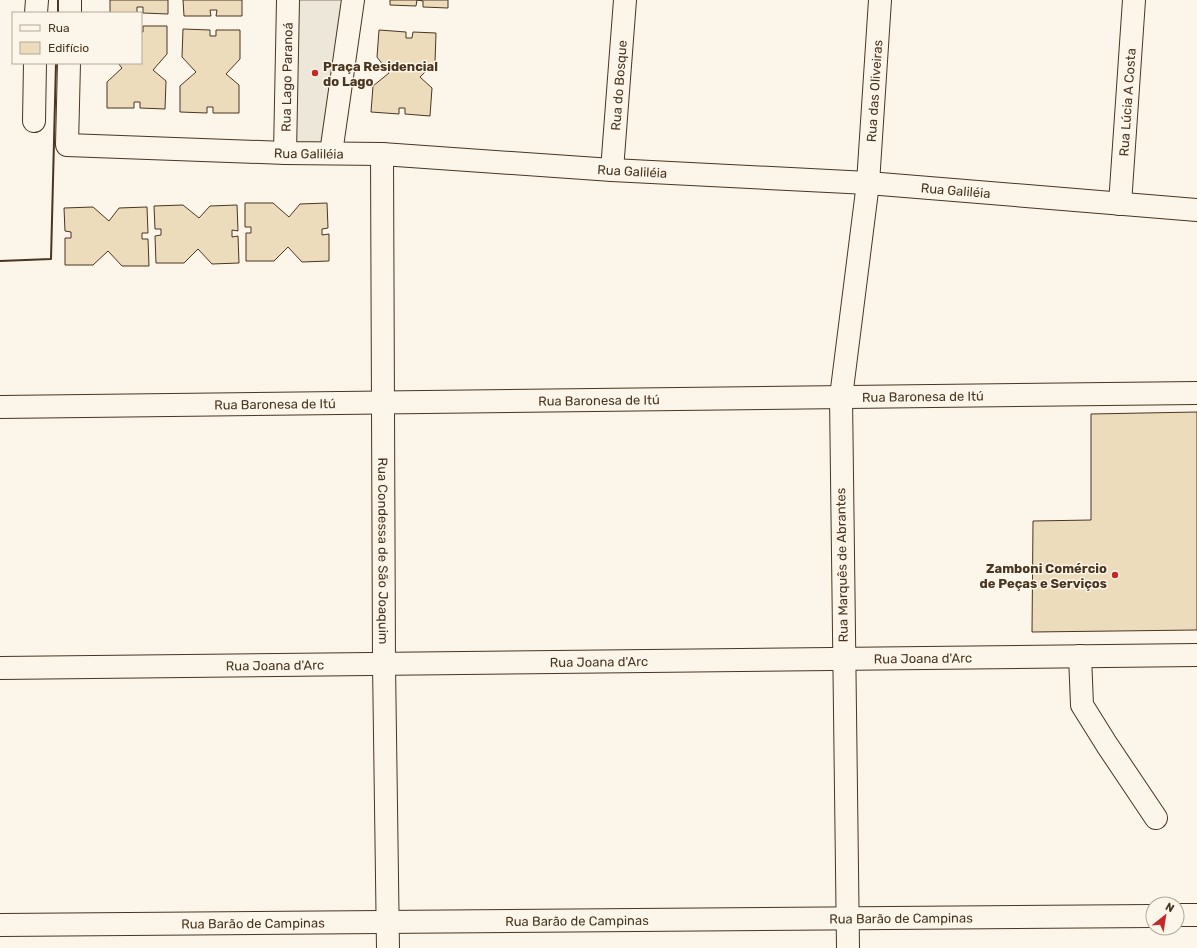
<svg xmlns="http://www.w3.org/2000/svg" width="1197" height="948" viewBox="0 0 1197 948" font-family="Rubik,sans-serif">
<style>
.parking{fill:#ede7d9;stroke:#887966}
.building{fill:#ecdcbc;stroke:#4a3520}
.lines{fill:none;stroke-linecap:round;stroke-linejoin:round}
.minor-casing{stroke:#4a3520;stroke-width:24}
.minor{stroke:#fbf6e9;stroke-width:22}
.wall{stroke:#4a3520;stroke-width:2}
.poi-dot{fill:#c62828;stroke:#fbf6e9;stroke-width:1.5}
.labels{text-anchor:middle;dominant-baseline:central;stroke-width:3;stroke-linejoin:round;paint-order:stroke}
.poi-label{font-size:13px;font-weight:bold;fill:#4a3520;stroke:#fbf6e9;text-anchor:start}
.street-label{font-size:13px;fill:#4a3520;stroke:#fbf6e9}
</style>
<rect width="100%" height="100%" fill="#fbf6e9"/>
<!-- parking -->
<path class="parking" d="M292,0h58l-20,147 -42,-2z"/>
<!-- building -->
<path class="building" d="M110,0h58v14l-25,-1v-6h-6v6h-27z
M183,0h59v16h-26l1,-6h-7l1,6h-27z
M390,0h58v8l-25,-1v-6l-6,-1 -1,6 -26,-1z
M143,26h24v28l-14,16 13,11 -1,28 -25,-1v-6h-6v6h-27v-26l15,-14 -4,-5h23v-31h2z
M183,29l27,1v6h6v-6h24v29l-14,15 13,11v28h-26v-6h-6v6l-27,-1v-26l16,-14 -14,-15z
M379,30l27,2v6h6l1,-6 23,1 -1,29 -15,15 12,11 -2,28 -25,-2v-6h-6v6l-28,-2 2,-26 16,-13 -12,-16z
M245,203h28l16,14 11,-13 27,-1 1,25 -6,1v6l7,-1v27l-27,1 -14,-15 -14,14h-28v-28h5v-6h-6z
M183,205l16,13 11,-12 27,-1 1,26 -6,-1v7l6,-1 1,27 -27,1 -14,-15 -14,14h-28l-1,-27 6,-1v-6h-6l-1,-23z
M93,207l16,14 10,-13 28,-1 1,26h-6v6h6l1,27h-27l-14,-15 -15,14h-28v-27h6v-6l-6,-1 -1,-23z
M1197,412v218l-165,2 1,-111 58,-1v-106z"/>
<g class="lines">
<!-- minor casing -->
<g class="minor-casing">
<g id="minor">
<path d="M36,13l1,-13"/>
<path d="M70,13v-13"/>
<path id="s1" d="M69,63l-2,82 218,8 97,1 230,16 256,13 329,27"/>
<path d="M34,121l1,-58"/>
<path id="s2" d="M285,153l3,-153"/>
<path d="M331,153l22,-153"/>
<path id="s3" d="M382,154l2,510 4,284"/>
<path id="s4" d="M612,170l13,-170"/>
<path id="s5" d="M1120,204l14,-204"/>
<path id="s6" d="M0,407l1197,-14"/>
<path d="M1080,656l2,49 25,40 49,73"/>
<path id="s7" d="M0,668l1197,-13"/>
<path d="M1177,915h20"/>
<path id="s8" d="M0,925l1153,-9"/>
<path id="s9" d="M848,948l-7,-551 27,-214 12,-183"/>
</g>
</g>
<!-- minor -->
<use href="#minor" class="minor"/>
<!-- wall -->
<path class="wall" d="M58,13v-13
M0,261l51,-2 5,-196"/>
</g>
<!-- markers -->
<g class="poi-dot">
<circle cx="315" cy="73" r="4"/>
<circle cx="1115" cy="575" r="4"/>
</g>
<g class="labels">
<!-- poi labels -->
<g class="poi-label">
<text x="323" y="66">Praça Residencial<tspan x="323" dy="15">do Lago</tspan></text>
<text x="1107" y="568" text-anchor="end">Zamboni Comércio<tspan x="1107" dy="15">de Peças e Serviços</tspan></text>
</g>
<!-- street labels -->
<g class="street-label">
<text stroke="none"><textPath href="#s2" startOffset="76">Rua Lago Paranoá</textPath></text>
<text stroke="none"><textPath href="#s4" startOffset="85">Rua do Bosque</textPath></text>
<text stroke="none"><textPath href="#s9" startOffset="859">Rua das Oliveiras</textPath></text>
<text stroke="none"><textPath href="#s5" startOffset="102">Rua Lúcia A Costa</textPath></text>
<text stroke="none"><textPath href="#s1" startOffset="324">Rua Galiléia</textPath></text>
<text stroke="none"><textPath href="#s1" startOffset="648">Rua Galiléia</textPath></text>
<text stroke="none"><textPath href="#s1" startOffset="972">Rua Galiléia</textPath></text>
<text stroke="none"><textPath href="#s6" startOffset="923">Rua Baronesa de Itú</textPath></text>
<text stroke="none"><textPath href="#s6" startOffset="599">Rua Baronesa de Itú</textPath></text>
<text stroke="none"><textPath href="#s6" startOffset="275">Rua Baronesa de Itú</textPath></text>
<text stroke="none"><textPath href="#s3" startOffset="397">Rua Condessa de São Joaquim</textPath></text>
<text transform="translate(842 565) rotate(-91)">Rua Marquês de Abrantes</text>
<text stroke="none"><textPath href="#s7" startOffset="923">Rua Joana d'Arc</textPath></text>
<text stroke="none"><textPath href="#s7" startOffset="599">Rua Joana d'Arc</textPath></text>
<text stroke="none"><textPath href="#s7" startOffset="275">Rua Joana d'Arc</textPath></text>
<text stroke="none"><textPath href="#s8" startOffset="901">Rua Barão de Campinas</textPath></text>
<text stroke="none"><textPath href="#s8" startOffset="577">Rua Barão de Campinas</textPath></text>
<text stroke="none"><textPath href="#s8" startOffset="253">Rua Barão de Campinas</textPath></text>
</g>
</g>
<!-- legend -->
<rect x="12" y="12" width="130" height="52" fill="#fbf6e9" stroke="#b4a999"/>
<rect x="20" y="25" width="20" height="6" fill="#fbf6e9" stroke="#b4a999"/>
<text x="48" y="32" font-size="12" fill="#4a3520">Rua</text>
<rect x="20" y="42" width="20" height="12" fill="#ecdcbc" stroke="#b4a999"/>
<text x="48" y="52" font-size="12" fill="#4a3520">Edifício</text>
<!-- north arrow -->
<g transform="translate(1165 916) rotate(30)"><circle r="19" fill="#fbf6e9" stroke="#b4a999"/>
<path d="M0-3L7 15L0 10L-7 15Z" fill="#c62828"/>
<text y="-6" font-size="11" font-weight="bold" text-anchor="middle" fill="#4a3520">N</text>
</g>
</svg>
